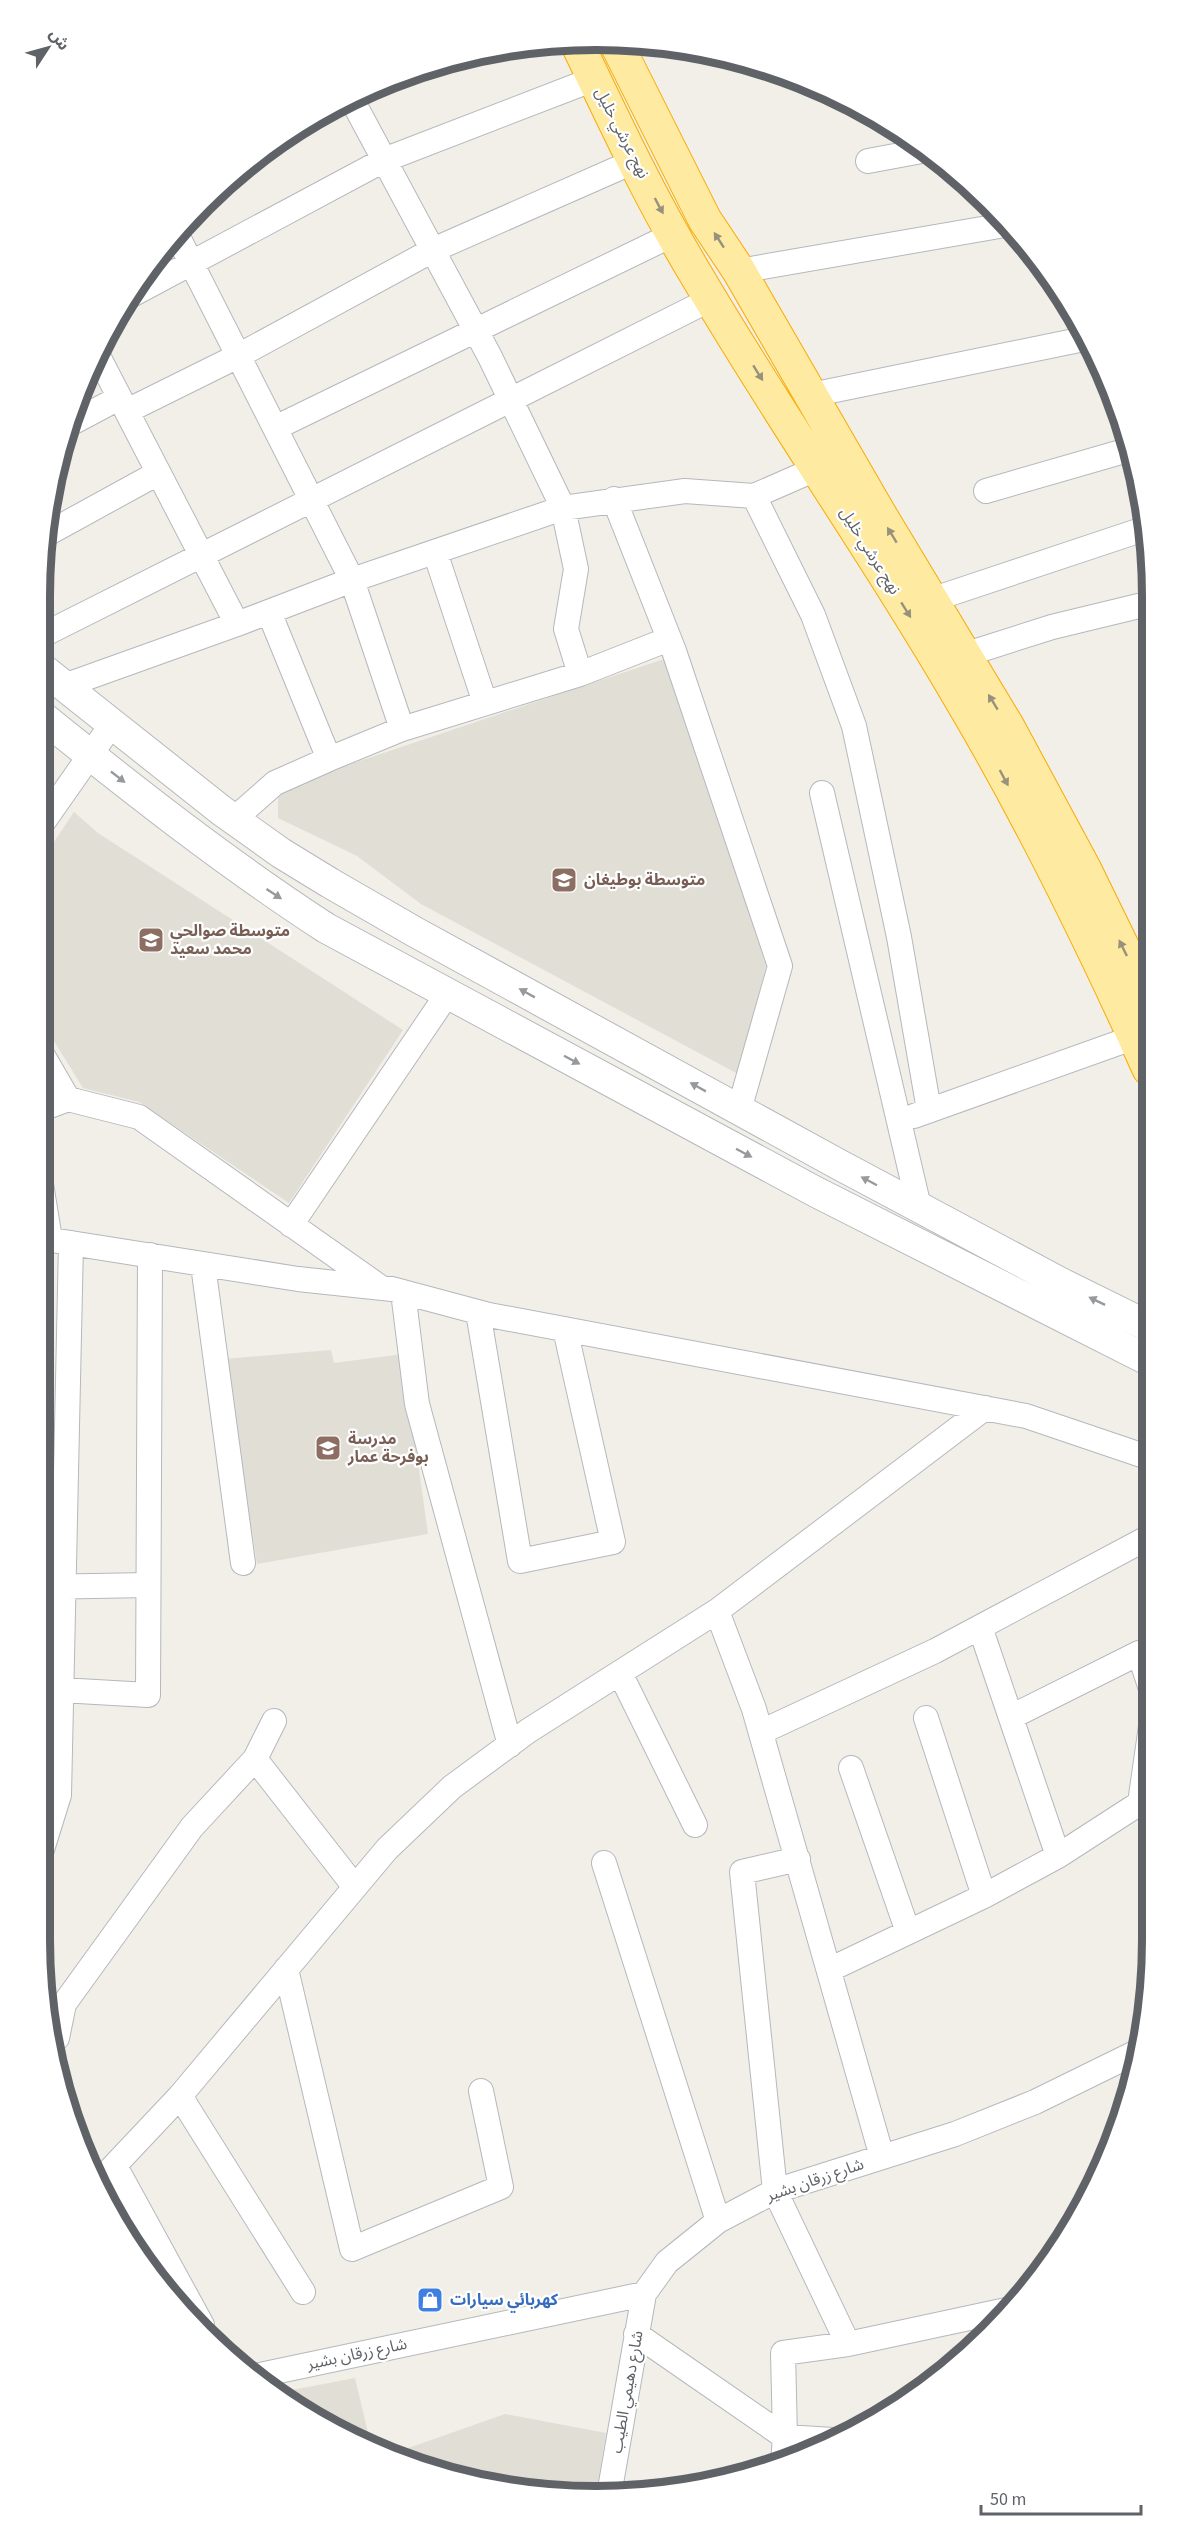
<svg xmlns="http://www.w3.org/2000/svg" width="1191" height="2535" viewBox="0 0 1191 2535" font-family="'Source Sans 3','Noto Sans Arabic',sans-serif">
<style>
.education{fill:#e1ded6}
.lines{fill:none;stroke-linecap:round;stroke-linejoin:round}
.minor-casing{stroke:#b5b8bc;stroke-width:26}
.tertiary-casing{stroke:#b5b8bc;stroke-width:32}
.trunk-casing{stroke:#f9ab00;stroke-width:35}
.minor{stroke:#fff;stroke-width:24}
.tertiary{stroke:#fff;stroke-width:30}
.trunk{stroke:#feeaa1;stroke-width:33}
.oneway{fill:#97927c}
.oneway2{fill:#979a9d}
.labels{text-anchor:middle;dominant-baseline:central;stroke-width:4.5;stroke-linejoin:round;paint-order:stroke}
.street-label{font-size:16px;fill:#5f6368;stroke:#fff}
.education-label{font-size:16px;font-weight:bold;fill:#785e54;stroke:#fff;text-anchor:start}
.shop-label{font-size:16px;font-weight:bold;fill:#366cbe;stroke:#fff;text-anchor:start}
.rim{fill:none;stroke:#5f6368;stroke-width:8}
</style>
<rect width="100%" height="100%" fill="#f1efe8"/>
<!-- education -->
<path class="education" d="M667,658l99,308 -28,108 -317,-170 -64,-48 -79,-38v-21l10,-12z
M74,812l24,21 305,197 -114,173 -150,-101 -56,-14 -44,-71v-153z
M331,1350l3,13 69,-9 25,180 -171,30 -32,-205z
M355,2378l15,63 -52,-19 -37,-30z
M505,2414l101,19 -9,56 -110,-4 -90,-33z"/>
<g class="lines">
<!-- minor casing -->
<g class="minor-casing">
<path id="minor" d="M351,98l139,259 73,151 13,61 -10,60 14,45
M868,161l59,-11
M176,233l176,347 -115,44
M739,271l266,-46
M126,298l258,-138 210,-81
M811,395l273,-56
M127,411l111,-55 195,-106 202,-89
M68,425l51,-27
M275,428l399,-194
M986,491l142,-41
M754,496l59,119 41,111 45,211 30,173
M614,499l60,152 106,315 -41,144
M45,535l113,-62
M435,552l50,151
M931,600l216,-72
M269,612l60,147
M39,637l672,-338
M964,655l88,-28 95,-23
M64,686l173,-62 -140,-270
M402,729l-50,-149 211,-72 122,-17 69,5 64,-28
M822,793l97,414
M234,819l41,-36 54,-24 73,-30 178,-55 89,-35
M39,828l73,-104
M39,1049l29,50 71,18 241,170
M39,1110l29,-11
M914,1116l221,-79
M39,1172l11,67
M291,1225l157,-232
M39,1238l259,41 94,10 97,26 537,101 124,42
M203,1265l40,298
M403,1292l14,112 93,341
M478,1312l42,249 93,-19 -48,-213
M39,1587l109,-2
M717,1611l37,98 128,448
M980,1627l78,229
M620,1673l75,152
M39,1685l22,5 87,5 2,-440
M1011,1717l128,-64 12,36
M926,1718l58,178
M274,1721l-19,38 100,128
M761,1732l174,-81 216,-115
M851,1768l57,164
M39,1859l20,-64 12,-552
M798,1859l-56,13 33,319 73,153
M604,1863l114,358
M286,1969l66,280 149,-62 -20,-96
M829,1970l155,-74 74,-40 82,-53 11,-77
M57,2038l7,-34 128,-177 63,-68
M180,2096l123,196
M115,2166l87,159
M98,2183l82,-87 207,-247 65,-62 76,-56 189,-120 268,-203
M636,2334l149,103 -2,25
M260,2375l384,-81 23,-32 51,-41 57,-30 180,-57 80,-32 106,-52
M833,2440l-48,-3 -2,-84 65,-9 163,-35
M610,2489l34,-195"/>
</g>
<!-- tertiary casing -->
<g class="tertiary-casing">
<path id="tertiary" d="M39,666l183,145 59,42 49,30 85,49 423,232 223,119 89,44
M39,714c93,75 187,149 287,214l490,264 334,169"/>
</g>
<!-- trunk casing -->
<g class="trunk-casing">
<path id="trunk" d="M576,41c38,80 76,161 122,237 86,146 184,285 269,432 68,116 127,237 182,359
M615,41l90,179 34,51 140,242 129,214 76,141 65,133"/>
</g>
<!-- minor -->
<use href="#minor" class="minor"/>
<!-- tertiary -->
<use href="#tertiary" class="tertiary"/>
<!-- trunk -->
<use href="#trunk" class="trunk"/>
</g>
<!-- one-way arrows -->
<defs><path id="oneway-solid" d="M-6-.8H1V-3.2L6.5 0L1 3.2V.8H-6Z" transform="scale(1.5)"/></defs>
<g class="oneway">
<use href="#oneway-solid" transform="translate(659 206) rotate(62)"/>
<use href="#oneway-solid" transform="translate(719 240) rotate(-123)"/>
<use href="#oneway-solid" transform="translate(758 373) rotate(58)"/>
<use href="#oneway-solid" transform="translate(892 535) rotate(-121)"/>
<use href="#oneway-solid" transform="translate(906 610) rotate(58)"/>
<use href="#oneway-solid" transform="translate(993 702) rotate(-121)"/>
<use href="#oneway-solid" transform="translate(1004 778) rotate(62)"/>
<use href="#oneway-solid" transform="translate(1123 948) rotate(-116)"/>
</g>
<g class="oneway2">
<use href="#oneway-solid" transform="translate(118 777) rotate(38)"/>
<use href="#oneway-solid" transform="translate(274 894) rotate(33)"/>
<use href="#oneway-solid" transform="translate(527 993) rotate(-151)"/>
<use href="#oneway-solid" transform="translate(572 1060) rotate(28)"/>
<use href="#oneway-solid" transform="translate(698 1087) rotate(-151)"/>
<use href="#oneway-solid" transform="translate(744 1153) rotate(28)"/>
<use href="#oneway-solid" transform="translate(869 1181) rotate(-152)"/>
<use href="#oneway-solid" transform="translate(1097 1301) rotate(-154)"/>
</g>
<!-- icons -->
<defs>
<g id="school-square" transform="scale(1.35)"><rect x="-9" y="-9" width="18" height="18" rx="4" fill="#8d6e63" stroke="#fff"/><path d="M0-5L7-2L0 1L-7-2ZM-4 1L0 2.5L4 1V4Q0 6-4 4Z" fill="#fff"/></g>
<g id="shop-square" transform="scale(1.35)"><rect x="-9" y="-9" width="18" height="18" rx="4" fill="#3f7fe0" stroke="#fff"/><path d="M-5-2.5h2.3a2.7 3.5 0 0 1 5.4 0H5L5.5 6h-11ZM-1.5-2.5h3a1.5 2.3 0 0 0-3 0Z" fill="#fff"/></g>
</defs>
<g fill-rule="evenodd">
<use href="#school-square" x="564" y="880"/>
<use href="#school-square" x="151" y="940"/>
<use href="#school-square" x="328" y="1448"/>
<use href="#shop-square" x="430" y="2300"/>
</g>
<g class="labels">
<!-- street labels -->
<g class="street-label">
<text transform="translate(622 133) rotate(63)">نهج عرشي خليل</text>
<text transform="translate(870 551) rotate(58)">نهج عرشي خليل</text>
<text transform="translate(815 2180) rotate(-19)">شارع زرقان بشير</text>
<text transform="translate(357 2354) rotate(-12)">شارع زرقان بشير</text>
<text transform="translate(627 2392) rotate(-80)">شارع دهيمي الطيب</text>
</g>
<!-- education labels -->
<g class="education-label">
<text x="584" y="880">متوسطة بوطيغان</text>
<text x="170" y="931">متوسطة صوالحي<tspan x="170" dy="18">محمد سعيد</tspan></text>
<text x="348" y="1439">مدرسة<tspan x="348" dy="18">بوفرحة عمار</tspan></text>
</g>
<!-- shop labels -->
<g class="shop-label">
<text x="450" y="2300">كهربائي سيارات</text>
</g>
</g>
<!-- crop -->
<path d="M0 0H1191V2535H0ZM596 50H596A546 546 0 0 1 1142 596V1940A546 546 0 0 1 596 2486H596A546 546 0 0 1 50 1940V596A546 546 0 0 1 596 50Z" fill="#fff" fill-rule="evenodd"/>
<path class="rim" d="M596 50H596A546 546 0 0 1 1142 596V1940A546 546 0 0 1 596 2486H596A546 546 0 0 1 50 1940V596A546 546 0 0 1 596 50Z"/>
<!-- north arrow -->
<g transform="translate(48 48) rotate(54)" stroke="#ffffff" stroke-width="4.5" paint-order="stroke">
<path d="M0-4.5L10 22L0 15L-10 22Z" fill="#5f6368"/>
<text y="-9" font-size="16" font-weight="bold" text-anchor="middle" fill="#5f6368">ش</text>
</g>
<!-- scale -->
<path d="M981 2505v9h160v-9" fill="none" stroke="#5f6368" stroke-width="3"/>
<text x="990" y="2505" font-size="18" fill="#5f6368" stroke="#ffffff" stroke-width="4.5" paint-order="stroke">50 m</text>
</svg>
